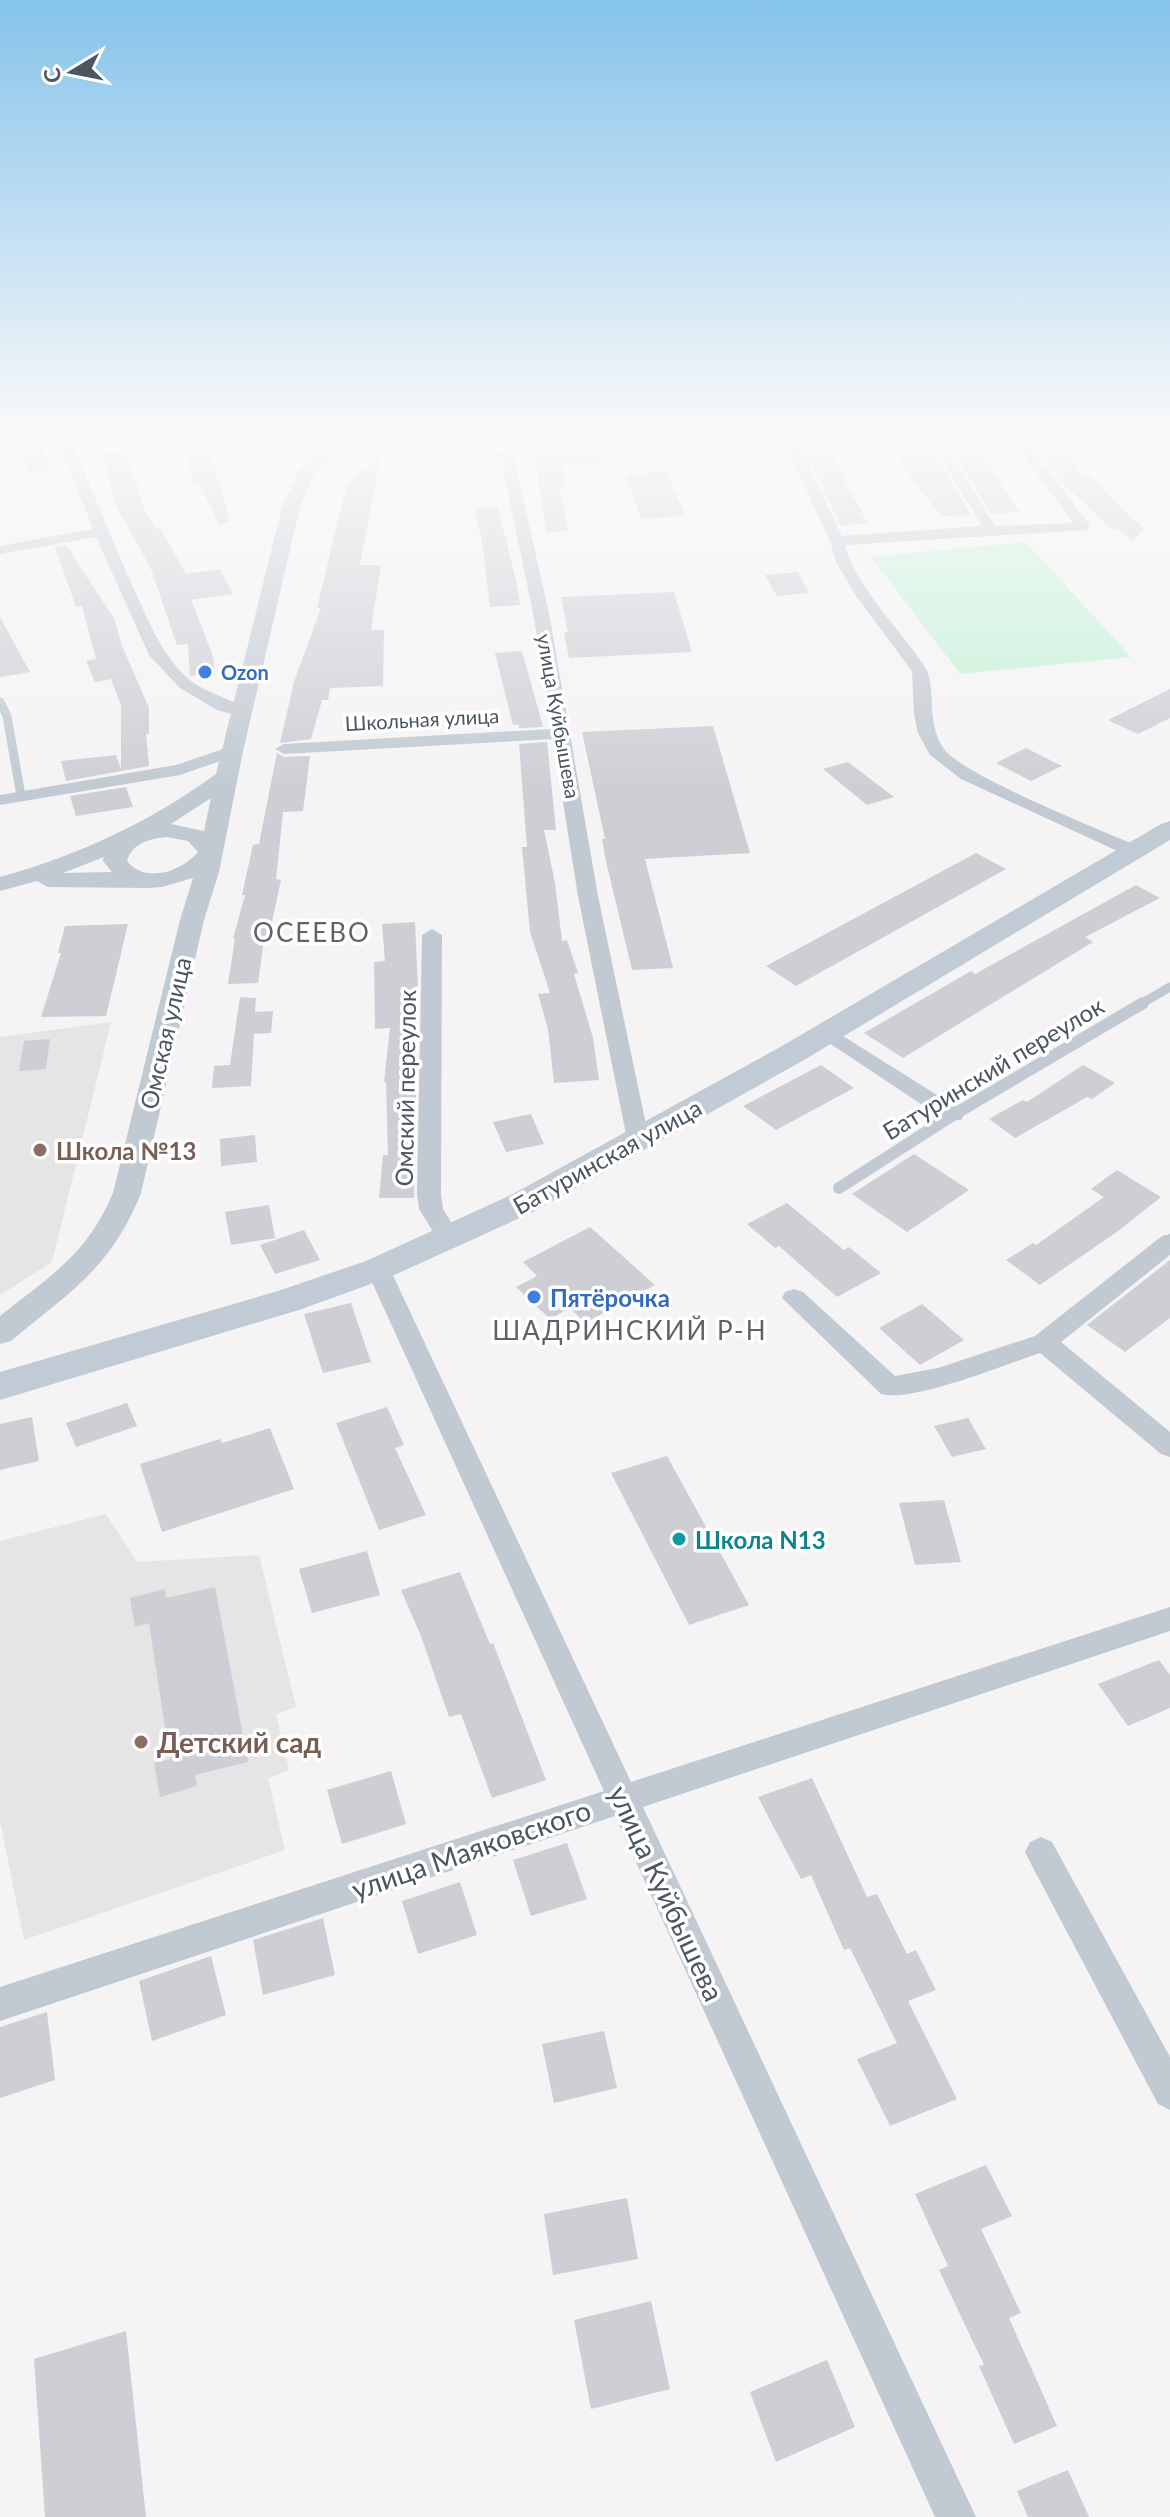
<svg xmlns="http://www.w3.org/2000/svg" width="1170" height="2517" viewBox="0 0 1170 2517" font-family="Lato,sans-serif">
<style>
.education{fill:#e6e4e5}
.green{fill:#c3f1d5}
.building{fill:#cdcfd5}
.lines{fill:none;stroke-linecap:round;stroke-linejoin:round}
.service-far1{stroke:#c1cad2;stroke-width:9}
.service{stroke:#c1cad2;stroke-width:12}
.minor{fill:#c1cad2;fill-rule:evenodd}
.tertiary{fill:#c1cad2;fill-rule:evenodd}
.secondary{fill:#c1cbd6;fill-rule:evenodd}
.shop-dot{fill:#3f7fe0;stroke:#fff;stroke-width:3}
.education-dot{fill:#8d6e63;stroke:#fff;stroke-width:3}
.culture-dot{fill:#0f9aa8;stroke:#fff;stroke-width:3}
.labels{text-anchor:middle;dominant-baseline:central;stroke-width:7;stroke-linejoin:round;paint-order:stroke}
.far-shop-label{font-size:20px;font-weight:bold;fill:#366cbe;stroke:#fff;text-anchor:start}
.far-street-label{font-size:20px;fill:#4a5661;stroke:#fff}
.street-label{font-size:24px;fill:#4a5661;stroke:#fff}
.education-label{font-size:24px;font-weight:bold;fill:#785e54;stroke:#fff;text-anchor:start}
.shop-label{font-size:24px;font-weight:bold;fill:#366cbe;stroke:#fff;text-anchor:start}
.culture-label{font-size:24px;font-weight:bold;fill:#0d838f;stroke:#fff;text-anchor:start}
.neighbourhood-label{font-size:26px;letter-spacing:2px;fill:#5f6368;stroke:#fff}
.near-education-label{font-size:28px;font-weight:bold;fill:#785e54;stroke:#fff;text-anchor:start}
.near-street-label{font-size:28px;fill:#4a5661;stroke:#fff}
</style>
<rect width="100%" height="100%" fill="#f5f3f3"/>
<!-- education -->
<path class="education" d="M111,1022l-59,240 -52,33v-258z
M106,1514l31,48 122,-7 37,152 -20,7 13,56 -21,8 17,72 -261,90 -24,-119v-280z"/>
<!-- green -->
<path class="green" d="M1026,542l105,115 -171,17 -89,-117z"/>
<!-- building -->
<path class="building" d="M206,438l24,83 -10,4 -22,-42h-5l-11,-41z
M531,438h111l-43,27 -37,1 4,19 -6,4 8,42 -21,1z
M799,438h24l45,86 -28,1z
M976,444l43,68 -28,2 -41,-68z
M1062,444l20,30 5,-1 57,56 -11,12 -16,-13 -5,1 -51,-47 -28,-37z
M42,447l9,23 -23,3 -8,-23z
M930,447l41,68 -30,1 -34,-44 -9,-19 4,-1 -2,-4z
M122,451l13,25 7,28 13,25 5,-1 26,46 34,-5 13,25 -42,6 22,56 2,18 -25,2 -2,-32 -11,1 -26,-76 -36,-65 -7,-32 -9,-18z
M381,454l-21,111h21l-10,65h13l-1,56 -53,2 -2,12h-6l-11,39 -31,4 14,-61 27,-74h-4l30,-125z
M666,472l20,44 -45,3 -16,-45z
M498,507l19,78 3,20 -30,2 -8,-65 -8,-34z
M66,545l49,75 7,26 27,62v26h-3l3,32 -83,15 -5,-20 55,-6 5,14v-64l-10,-26 -16,3 -9,-21 10,-2 -14,-53 -6,1 -21,-60z
M798,572l11,21 -32,3 -12,-21z
M674,592l18,60 -123,6 -5,-25 4,-1 -7,-35z
M0,617l30,55 -30,5z
M522,651l17,61 4,15 -24,1v-4l-6,1 -18,-72z
M1170,689v29l-32,16 -30,-14z
M713,726l37,127 -105,6 28,109 -41,2 -26,-109 -4,-22h3l-23,-107z
M547,742l9,88h-12l11,53 7,58 5,-1 11,33 -4,1 19,64 6,42 -45,3 -6,-54 -10,-35 12,-1 -20,-61 -8,-85h5l-8,-103z
M1026,748l36,18 -31,15 -35,-18z
M277,753l7,4 26,-1 -7,55 -20,1 -7,67 5,1 -13,60h-4l-6,43 -30,1 7,-45h-2l12,-44h-3l11,-50 6,-1z
M848,762l46,35 -27,8 -44,-36z
M126,787l7,20 -57,9 -6,-20z
M976,853l30,16 -210,117 -30,-20z
M1136,885l24,13 -75,39 8,5 -190,116 -39,-25 107,-62 4,3z
M415,922l3,67 -4,209h-35l4,-43h5l-2,-73h-2l6,-54 -15,1 -1,-67 11,-1 -3,-37z
M128,924l-22,92 -65,1 20,-64h-3l7,-27z
M240,997l16,1 -1,14 18,-1 -2,22 -17,1 -3,52 -39,2 2,-22 16,-1z
M50,1039l-4,30 -27,2 5,-30z
M821,1065l33,23 -78,42 -33,-24z
M1083,1065l32,18 -23,16 -5,-2 -72,41 -26,-19 34,-19 4,2z
M531,1114l13,30 -38,8 -13,-30z
M255,1135l2,27 -36,4 -1,-27z
M914,1154l55,36 -62,42 -55,-38z
M1117,1170l44,27 -43,34 -78,54 -34,-25 27,-17 3,2 68,-48 -13,-8z
M787,1203l57,47 5,-3 32,26 -44,24 -58,-51 -4,2 -28,-24z
M269,1205l6,33 -44,7 -6,-33z
M590,1227l65,58 -70,38 -15,-15 -20,11 -34,-32 21,-11 -14,-14z
M304,1230l16,30 -45,14 -15,-29z
M1170,1260v58l-45,34 -38,-27z
M351,1303l20,59 -48,11 -19,-59z
M922,1304l42,36 -44,25 -41,-37z
M127,1403l10,23 -61,21 -10,-24z
M387,1407l17,38 -9,3 31,67 -47,15 -43,-107z
M32,1417l7,44 -39,9v-46z
M968,1418l18,31 -34,8 -18,-31z
M270,1428l24,61 -132,43 -22,-68 80,-25 2,4z
M667,1456l82,149 -60,20 -78,-152z
M944,1500l17,62 -46,3 -16,-62z
M367,1551l13,44 -68,18 -13,-44z
M460,1572l30,72 3,-1 53,137 -54,18 -31,-84 -12,3 -28,-81 -20,-46z
M215,1587l33,175 -53,13 2,11 -37,11 -6,-34 16,-4 -21,-136 -14,4 -5,-29 35,-9 1,9z
M1159,1660l11,15v33l-42,18 -30,-42z
M391,1771l15,53 -64,20 -15,-54z
M812,1778l55,119 10,-3 30,60 9,-4 20,40 -28,11 49,98 -67,27 -33,-67 40,-16 -47,-95 -6,2 -33,-75 -10,4 -43,-82z
M567,1843l20,56 -56,17 -18,-56z
M460,1882l17,53 -59,19 -16,-53z
M323,1918l12,57 -72,20 -10,-55z
M211,1956l15,59 -74,26 -13,-60z
M47,2012l8,68 -55,18v-71z
M604,2031l13,57 -63,15 -12,-59z
M986,2165l26,51 -31,13 40,84 -12,5 48,108 -43,18 -35,-78 5,-1 -45,-95 9,-4 -33,-72z
M627,2198l11,61 -85,16 -9,-61z
M651,2301l19,88 -79,20 -17,-89z
M126,2331l20,186h-101l-11,-158z
M827,2360l28,67 -79,35 -26,-70z
M1068,2470l21,47h-61l-11,-26z"/>
<g class="lines">
<!-- service-far1 -->
<path class="service-far1" d="M0,702l7,14 14,80
M1139,1005l31,-18"/>
<!-- service -->
<path class="service" d="M839,1188l114,-73 190,-112"/>
<!-- minor -->
<path class="minor" d="M57,438h14c20,50 40,100 62,149 16,34 28,69 58,94 15,12 49,21 59,31l-2,4 -6,1 -25,-7 -37,-22 -31,-33 -53,-118 -96,17v-8l93,-17z
M336,438l157,11 21,9 35,155 49,283 51,243 -3,5h-16l-3,-5 -49,-243 -25,-157 -269,15 -9,-5 9,-5 268,-15 -19,-116 -32,-153 -10,-3 -150,-13 -5,-1z
M782,438h14l46,98 140,-10 -54,-88h14l53,88 79,-3 -64,-85h14l65,86v6l-244,15c14,47 53,81 80,122 12,18 0,56 19,82 20,27 157,81 196,98l2,4 -2,4h-14l-165,-76 -31,-24 -12,-22 -4,-19 -2,-43 -56,-75 -20,-34 -6,-21z
M232,746l6,1 3,4 -3,4 -58,20 -180,30v-10l176,-30z
M432,929l10,6 -1,259 2,15 17,28 -4,6h-16l-21,-34 -2,-15 5,-259z
M827,1026l134,84 3,5 -3,5h-16l-125,-83 -3,-5 3,-5z
M1170,1234v21l-109,87 109,90v25l-9,-3 -121,-101c-34,11 -128,50 -159,41l-99,-96 3,-6 9,-3 9,3 92,84 43,-8 97,-32 127,-100z
M378,1261l9,2 3,6 241,513 539,-175v24l-527,176 333,710h-41l-320,-701 -615,205v-34l604,-196 -238,-522 3,-6z
M1041,1837l11,5 118,215v53l-12,-6 -128,-242 -5,-10 5,-10z"/>
<!-- tertiary -->
<path class="tertiary" d="M335,438h17l-39,38 -12,27 -58,248 -24,121 -15,48 -63,273c-30,75 -70,98 -130,148l-11,3v-28c51,-41 86,-60 113,-123l67,-273 13,-42 -31,9 -14,1 -100,-1 -11,-6 -37,10v-14c79,-22 150,-55 216,-103l67,-271 17,-33zM211,798l-7,33 -33,-7zM166,837l22,4 10,11c-17,20 -53,32 -71,9 5,-18 23,-22 39,-24zM104,857l-1,4 9,11 -49,1z"/>
<!-- secondary -->
<path class="secondary" d="M1170,821v19l-366,220 -269,151 -145,66 -88,32 -302,91v-28l278,-81 88,-30 145,-66 271,-149 379,-222z"/>
</g>
<!-- sky -->
<linearGradient id="sky" x2="0" y2="1"><stop stop-color="#85c3ea"/><stop offset="0.55" stop-color="#fafafa"/><stop offset="1" stop-color="#fafafa" stop-opacity="0"/></linearGradient>
<rect width="1170" height="790" fill="url(#sky)"/>
<!-- markers -->
<g class="shop-dot">
<circle cx="205" cy="672" r="8"/>
<circle cx="534" cy="1297" r="8"/>
</g>
<g class="education-dot">
<circle cx="40" cy="1150" r="8"/>
<circle cx="141" cy="1742" r="8"/>
</g>
<circle class="culture-dot" cx="679" cy="1539" r="8"/>
<g class="labels">
<!-- far-shop labels -->
<g class="far-shop-label">
<text x="221" y="672">Ozon</text>
</g>
<!-- far-street labels -->
<g class="far-street-label">
<text transform="translate(559 716) rotate(80)">улица Куйбышева</text>
<text transform="translate(422 719) rotate(-3)">Школьная улица</text>
</g>
<!-- street labels -->
<g class="street-label">
<text transform="translate(165 1033) rotate(-77)">Омская улица</text>
<text transform="translate(993 1068) rotate(-31)">Батуринский переулок</text>
<text transform="translate(405 1088) rotate(-89)">Омский переулок</text>
<text transform="translate(607 1156) rotate(-29)">Батуринская улица</text>
</g>
<!-- education labels -->
<g class="education-label">
<text x="56" y="1150">Школа №13</text>
</g>
<!-- shop labels -->
<g class="shop-label">
<text x="550" y="1297">Пятёрочка</text>
</g>
<!-- culture labels -->
<g class="culture-label">
<text x="695" y="1539">Школа N13</text>
</g>
<!-- neighbourhood labels -->
<g class="neighbourhood-label">
<text x="312" y="932">ОСЕЕВО</text>
<text x="630" y="1330">ШАДРИНСКИЙ Р-Н</text>
</g>
<!-- near-education labels -->
<g class="near-education-label">
<text x="157" y="1742">Детский сад</text>
</g>
<!-- near-street labels -->
<g class="near-street-label">
<text transform="translate(471 1849) rotate(-19)">улица Маяковского</text>
<text transform="translate(667 1893) rotate(65)">улица Куйбышева</text>
</g>
</g>
<!-- north arrow -->
<g transform="translate(72 72) rotate(260)" stroke="#ffffff" stroke-width="6" paint-order="stroke">
<path d="M0-6L14 30L0 20L-14 30Z" fill="#4a5661"/>
<text y="-12" font-size="22" font-weight="bold" text-anchor="middle" fill="#4a5661">С</text>
</g>
</svg>
